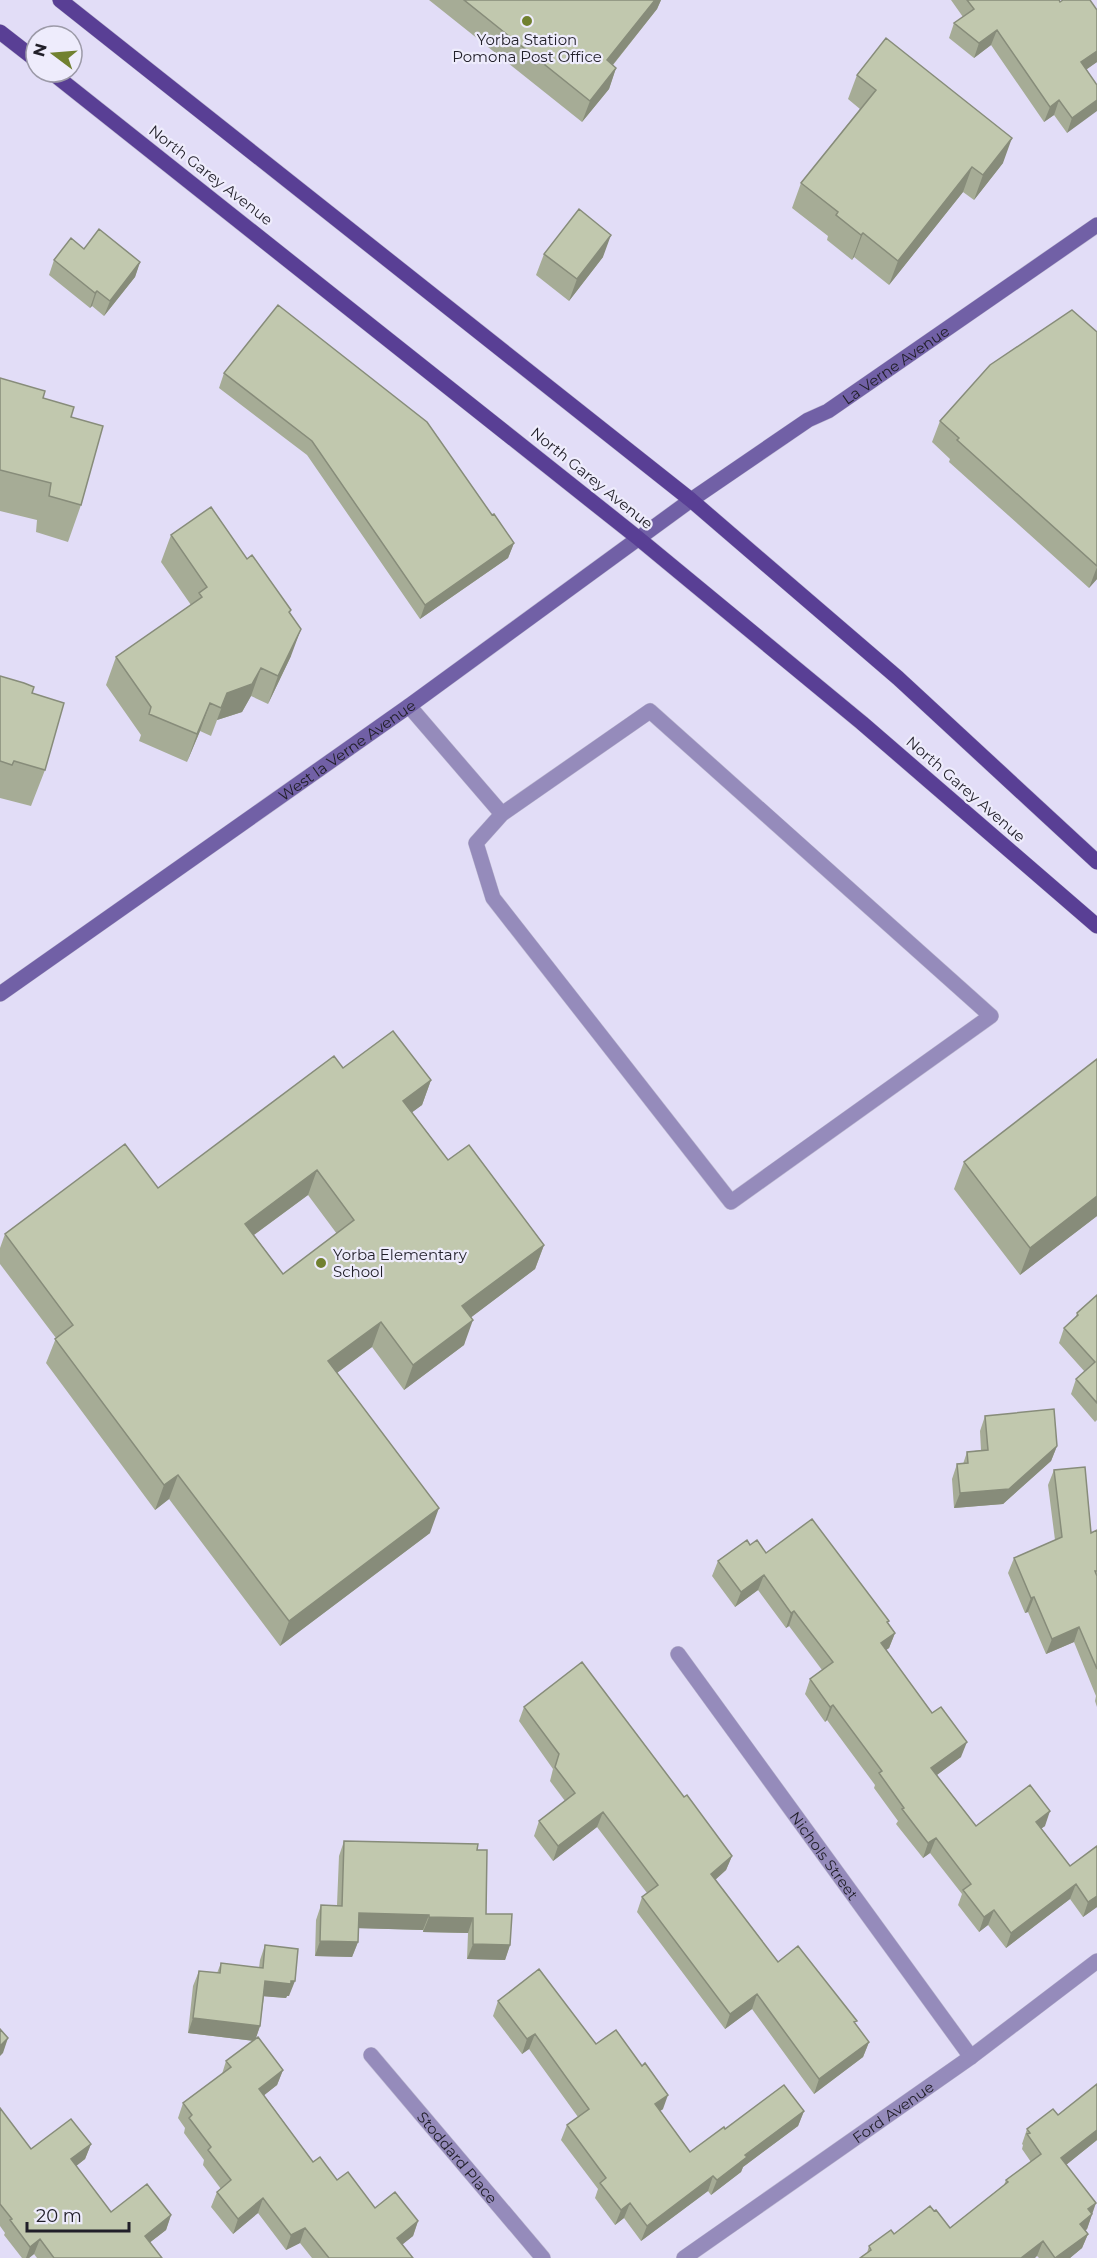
<svg xmlns="http://www.w3.org/2000/svg" width="1097" height="2258" viewBox="0 0 1097 2258" font-family="Montserrat,sans-serif">
<style>
.lines{fill:none;stroke-linecap:round;stroke-linejoin:round}
.street-casing{stroke:#bfbbd2;stroke-width:16}
.secondary-casing{stroke:#bfbbd2;stroke-width:16}
.primary-casing{stroke:#bfbbd2;stroke-width:16}
.street{stroke:#958bbb;stroke-width:15}
.secondary{stroke:#7160a6;stroke-width:15}
.primary{stroke:#593f95;stroke-width:15}
.wall{fill:#a6ac96;fill-rule:evenodd}
.shaded-wall{fill:#878c7a}
.building{fill:#c1c8ae;stroke:#878c7a;stroke-width:1.5;fill-rule:evenodd}
.poi-dot{fill:#718130;stroke:#eeecfc;stroke-width:2}
.labels{text-anchor:middle;dominant-baseline:central;stroke-width:4.5;stroke-linejoin:round;paint-order:stroke}
.poi-label{font-size:15px;fill:#211f29;stroke:#eeecfc}
.street-label{font-size:15px;fill:#211f29;stroke:#eeecfc}
</style>
<rect width="100%" height="100%" fill="#e2ddf7"/>
<g class="lines">
<!-- street casing -->
<g class="street-casing">
<g id="street">
<path d="M409,706l93,108 -26,29 17,55 238,304 260,-186 -341,-305 -148,103"/>
<path id="s1" d="M678,1654l293,403"/>
<path id="s2" d="M371,2055l172,203"/>
<path id="s3" d="M684,2258l287,-201 126,-96"/>
</g>
</g>
<!-- secondary casing -->
<g class="secondary-casing">
<g id="secondary">
<path id="s4" d="M0,994l409,-288 282,-206 117,-80 20,-9 269,-186"/>
</g>
</g>
<!-- primary casing -->
<g class="primary-casing">
<path id="primary" d="M60,0l631,500 207,178 199,184
M0,32l36,28
M51,72l587,466 224,185 235,203"/>
</g>
<!-- street -->
<use href="#street" class="street"/>
<!-- secondary -->
<use href="#secondary" class="secondary"/>
<!-- primary -->
<use href="#primary" class="primary"/>
</g>
<!-- wall -->
<path class="wall" d="M429,0h232l-4,9 -44,56 3,3 -7,21 -27,33z
M951,0h108l1,2 37,8v52l-11,7 11,16 -30,48 -13,-18 -10,7 -53,-77 -17,13 -25,-20 5,-15 9,-6z
M857,75l146,88 -29,37 -11,-8 -74,93 -35,-28 -2,3 -25,-20 1,-4 -36,-28 9,-25 59,-74 -12,-10z
M84,249l56,13 -5,15 -31,39 -12,-10 -2,2 -41,-33 5,-15z
M544,254l59,3 -34,44 -33,-26z
M1097,332v247l-8,9 -140,-126 1,-3 -18,-17 8,-21z
M224,373l290,170 -6,15 -88,61 -113,-164 -88,-67z
M0,378l43,20 28,19 10,88 -13,37 -32,-10 1,-12 -37,-9z
M171,535l76,24 44,51 -1,3 1,43 -23,48 -17,-8 -9,16 -25,8 -6,16 -11,-5 -13,31 -48,-21 2,-6 -35,-50 10,-28 75,-52 -30,-43z
M0,676l32,17 13,77 -14,36 -31,-8v1z
M343,1068l88,12 -9,25 -10,7 36,48 96,85 -9,24 -65,49 -6,27 -60,45 -32,-43 -35,26 93,160 -150,113 -111,-147 -14,11 -109,-147 10,-25 -56,-74v-16l5,-14 153,-46zM308,1195l29,39 -54,40 -29,-39z
M964,1162l133,54 -77,59 -66,-86z
M1097,1295v125l-2,2 -24,-28 5,-15 9,-7 -26,-29 5,-15 11,-9 2,-6z
M985,1416l72,30 -6,15 -48,43 -49,4 -2,-29 5,-15h6l4,-12 14,-2 -1,-19z
M1054,1470l37,63 6,-3v177l-2,-6 1,-5 -22,-54 -28,12 -18,-42 -3,1 -17,-40 6,-15 41,-18 -7,-55z
M750,1545l139,76 -1,2 7,10 -6,15 -3,2 75,107 -24,18 39,51h69l-4,2 29,38 27,-20v61l-14,10 -13,-18 -64,49 -18,-23 -9,7 -21,-27 4,-11 -32,-41 -7,5 -27,-34 2,-3 -24,-33 1,-3 -48,-65 -2,2 -20,-28 5,-15 12,-9 -33,-44 -3,2 -28,-38 -23,17 -23,-31 6,-15z
M524,1707l160,90 48,59 -6,14 -11,10 63,82 77,62 14,18 -6,15 -49,37 -62,-85 -27,20 -88,-117 5,-15 5,-4 -50,-66 -44,34 -19,-25 5,-15 26,-20 -15,-20 3,-12 -34,-48z
M344,1841l133,9 9,64 24,31 -5,15 -38,-1 1,-26 -45,-1v-2l-65,-2v14l-6,15 -37,-1 1,-36 5,-15h16l2,-49z
M265,1945l24,51h-2l-1,2 -22,-2 -4,30 -5,14 28,30 -6,15 -13,10 49,67 62,46 43,13 -5,15 -11,8 11,14h-101l-12,-15 -14,7 -28,-37 -25,21 -22,-27 6,-15 4,-3 -18,-24 1,-5 -20,-27 1,-5 -7,-10 5,-15 39,-29 4,-13 28,-20 -66,-8 5,-47 6,-15 18,2 4,-10 38,5 1,-8z
M498,2001l98,43 67,65 -3,2 30,41 35,-23 79,-18 -6,15 -55,41 -2,5 -30,23 -3,-4 -67,50 -17,-23 -9,7 -20,-27 3,-9 -37,-49 6,-15 11,-8 -49,-68 -7,5 -29,-38z
M0,2108l31,41 60,-5 -6,15 -9,7 35,46 60,3 -5,15 -16,12 12,16h-125l-3,-4 -5,4h-7l-18,-23 1,-2 -5,-7z
M1058,2115l39,25 -31,25 26,49 -5,15 -2,2 3,3 -6,14 -12,10h-31l-2,-2 -170,-3 2,-7 25,-12 40,-23 16,17 54,-43 2,-5 25,-18 -9,-13 1,-4 -1,-1 5,-15z"/>
<!-- shaded-wall -->
<path class="shaded-wall" d="M655,0h6l-4,9 -58,73 8,-22z
M997,30l-6,15 -17,13 5,-15z
M1097,51v11l-21,15 5,-15z
M616,68l-7,21 -27,33 8,-21z
M1059,100l-5,15 -10,7 6,-15z
M1097,100v11l-30,22 5,-15z
M1012,138l-9,25 -29,37 9,-25z
M972,167l-9,25 -74,93 9,-24z
M863,233l-9,24 -2,3 9,-25z
M611,235l-8,22 -34,44 8,-22z
M140,262l-5,15 -31,39 6,-15z
M97,291l-5,15 -2,2 5,-15z
M514,543l-6,15 -88,61 5,-14z
M1097,567v12l-8,9z
M301,629l-10,27 -23,48 10,-28z
M261,668l-10,28 -9,16 -25,8 -6,16 16,-43z
M210,703l-10,28 -13,31 10,-28z
M431,1080l-9,25 -27,20 8,-24z
M317,1170l-9,25 -72,53 9,-24z
M1097,1196v20l-77,59 10,-27z
M544,1245l-9,24 -82,62 9,-25z
M473,1320l-9,25 -60,45 9,-25z
M381,1322l-9,25 -53,39 9,-25z
M1057,1446l-6,15 -48,43 -49,4 6,-15z
M178,1475l-9,24 -14,11 9,-25z
M439,1508l-9,25 -150,113 9,-25z
M764,1575l-6,15 -23,17 6,-15z
M1034,1597l-6,15 -3,1 6,-15z
M794,1611l-5,15 -3,2 5,-15z
M1079,1627l-5,15 -28,12 6,-15z
M895,1633l-6,15 -14,10 6,-15z
M833,1705l-6,15 -2,2 5,-15z
M967,1742l-6,15 -35,26 5,-15z
M1050,1811l-5,15 -15,11 6,-15z
M603,1812l-6,15 -44,34 5,-15z
M936,1838l-6,15 -7,5 5,-15z
M732,1856l-6,14 -21,19 6,-15z
M1076,1884l-6,15 -64,49 5,-15z
M1097,1896v11l-14,10 5,-15z
M994,1910l-6,15 -9,7 5,-15z
M359,1913l70,2 -6,15 -70,-2z
M429,1917l44,1 -5,15 -45,-1z
M320,1941l38,1 -6,15 -37,-1z
M473,1944l37,1 -5,15 -38,-1z
M265,1981h30l-6,15h-2l-1,2 -26,-2z
M757,1994l-5,15 -27,20 5,-15z
M193,2018l67,8 -5,15 -67,-8z
M535,2034l-6,15 -7,5 5,-15z
M8,2038l-5,15 -3,3v-10z
M869,2042l-6,15 -49,37 5,-15z
M283,2070l-6,15 -24,19 6,-15z
M668,2095l-5,14 -14,10 6,-15z
M804,2111l-6,15 -55,41 -2,5 -30,23 6,-15 28,-25z
M1097,2130v10l-41,33 5,-15z
M91,2144l-6,15 -19,15 5,-15z
M713,2176l-5,15 -67,50 6,-15z
M263,2198l-5,15 -25,21 5,-15z
M630,2203l-6,15 -9,7 6,-15z
M1096,2203l-9,26 -12,10 5,-15 8,-15z
M171,2215l-5,15 -27,21 6,-15z
M418,2221l-5,15 -21,17 5,-15z
M305,2228l-5,15 -14,7 5,-15z
M1088,2234l-6,14 -12,10h-15z
M40,2239l-6,15 -5,4h-3l4,-11z
M1043,2241l-6,15 -2,2h-14z"/>
<!-- building -->
<path class="building" d="M464,0h191l-48,60 9,8 -26,33z
M967,0h92l1,2 3,-2h27l7,10v41l-16,11 16,23v15l-25,18 -13,-18 -9,7 -53,-77 -18,13 -25,-20 20,-14z
M886,38l126,100 -29,37 -11,-8 -74,94 -35,-28 -2,2 -25,-20 2,-3 -37,-29 75,-93 -19,-15z
M579,209l32,26 -34,44 -33,-25z
M99,229l41,33 -30,39 -13,-10 -2,2 -41,-33 17,-22 13,11z
M278,305l149,117 65,93 2,-1 20,29 -89,62 -113,-164 -88,-68z
M1072,310l25,22v234l-140,-126 2,-2 -19,-17 50,-56z
M0,378l45,13 -2,7 31,9 -3,10 32,9 -22,79 -32,-9 2,-13 -51,-13z
M211,507l36,52 5,-4 39,55 -2,2 12,17 -23,47 -17,-8 -9,16 -25,9 -6,15 -11,-5 -13,31 -48,-20 2,-7 -35,-50 86,-60 -3,-4 8,-6 -36,-52z
M0,676l24,7 10,4 -2,6 32,10 -19,67 -31,-9 -2,4 -12,-4z
M393,1031l38,49 -28,21 45,59 21,-15 75,100 -82,61 11,14 -60,45 -32,-43 -53,39 111,147 -150,113 -111,-146 -14,10 -109,-146 18,-14 -68,-91 120,-90 33,44 176,-132 9,12zM317,1170l37,50 -71,54 -38,-50z
M1097,1059v137l-67,52 -66,-86z
M1097,1295v108l-21,-24 19,-17 -31,-34 14,-13 -1,-2z
M1054,1409l3,37 -48,43 -49,4 -3,-29 11,-1 -1,-11 21,-2 -3,-34z
M1085,1467l6,66 6,-3v41h-2l2,5v93l-18,-42 -27,12 -18,-42 -3,1 -17,-40 48,-21 -8,-67z
M812,1519l77,102 -2,1 8,11 -14,10 51,70 9,-6 26,35 -36,26 45,58 54,-41 20,26 -14,11 34,44 27,-20v50l-9,6 -12,-18 -65,49 -17,-23 -10,7 -21,-27 8,-6 -35,-46 -8,5 -26,-34 2,-1 -25,-35 3,-2 -49,-66 -3,2 -20,-28 23,-17 -39,-51 -3,2 -27,-38 -23,17 -23,-31 29,-21 3,5 7,-5 9,13z
M582,1662l102,135 3,-2 45,61 -21,18 67,88 20,-16 59,75 -3,1 15,20 -50,37 -62,-85 -27,20 -88,-117 16,-12 -55,-73 -45,34 -19,-25 36,-28 -20,-26 4,-13 -35,-47z
M344,1841l134,3 -1,6h10l-1,64h26l-2,31 -37,-1v-26l-44,-1v-2l-70,-2 -1,29 -38,-1 1,-36 21,1z
M265,1945l33,4 -3,32h-4v3l-26,-3 -5,45 -67,-8 6,-47 21,2 1,-10 42,5z
M539,1969l57,75 20,-14 26,36 3,-3 23,32 -13,9 35,48 34,-25 1,2 59,-44 20,26 -59,44 2,2 -30,23 -4,-4 -66,50 -17,-23 -9,7 -21,-27 6,-5 -39,-53 22,-16 -54,-75 -8,5 -29,-38z
M0,2029l8,9 -8,8z
M258,2037l25,33 -24,19 54,73 7,-5 17,23 11,-8 27,36 20,-16 23,29 -21,17 16,20h-84l-24,-30 -14,7 -28,-37 -25,21 -21,-27 14,-12 -23,-30 3,-3 -22,-29 3,-3 -9,-12 48,-36 -5,-6z
M1097,2084v46l-36,28 35,45 -8,6 4,5 -12,10 8,10 -33,24 -12,-17 -22,17h-161l11,-8 -2,-4 22,-16 3,4 36,-28 4,5 2,-1 14,18 58,-46 -2,-2 35,-26 -14,-20 3,-1 -3,-4 26,-20 5,6z
M0,2108l31,41 40,-30 20,25 -20,15 40,53 36,-28 24,31 -26,21 17,22h-108l-14,-19 -10,8 -20,-27 2,-1 -12,-15z"/>
<!-- markers -->
<g class="poi-dot">
<circle cx="527" cy="21" r="6"/>
<circle cx="321" cy="1263" r="6"/>
</g>
<g class="labels">
<!-- poi labels -->
<g class="poi-label">
<text x="527" y="39">Yorba Station<tspan x="527" dy="17">Pomona Post Office</tspan></text>
<text x="333" y="1254" text-anchor="start">Yorba Elementary<tspan x="333" dy="17">School</tspan></text>
</g>
<!-- street labels -->
<g class="street-label">
<text transform="translate(211 175) rotate(38)">North Garey Avenue</text>
<text stroke="none"><textPath href="#s4" startOffset="1095">La Verne Avenue</textPath></text>
<text transform="translate(592 478) rotate(39)">North Garey Avenue</text>
<text stroke="none"><textPath href="#s4" startOffset="424">West la Verne Avenue</textPath></text>
<text transform="translate(966 789) rotate(41)">North Garey Avenue</text>
<text stroke="none"><textPath href="#s1" startOffset="249">Nichols Street</textPath></text>
<text stroke="none"><textPath href="#s3" startOffset="255">Ford Avenue</textPath></text>
<text stroke="none"><textPath href="#s2" startOffset="134">Stoddard Place</textPath></text>
</g>
</g>
<!-- north arrow -->
<g transform="translate(54 54) rotate(286)"><circle r="28" fill="#eeecfc" stroke="#9c9aa8" stroke-width="1.5"/>
<path d="M0-4.5L10 22L0 15L-10 22Z" fill="#718130"/>
<text y="-9" font-size="16" font-weight="bold" text-anchor="middle" fill="#211f29">N</text>
</g>
<!-- scale -->
<path d="M27 2222v9h102v-9" fill="none" stroke="#211f29" stroke-width="3"/>
<text x="36" y="2222" font-size="18" fill="#211f29" stroke="#eeecfc" stroke-width="4.5" paint-order="stroke">20 m</text>
</svg>
